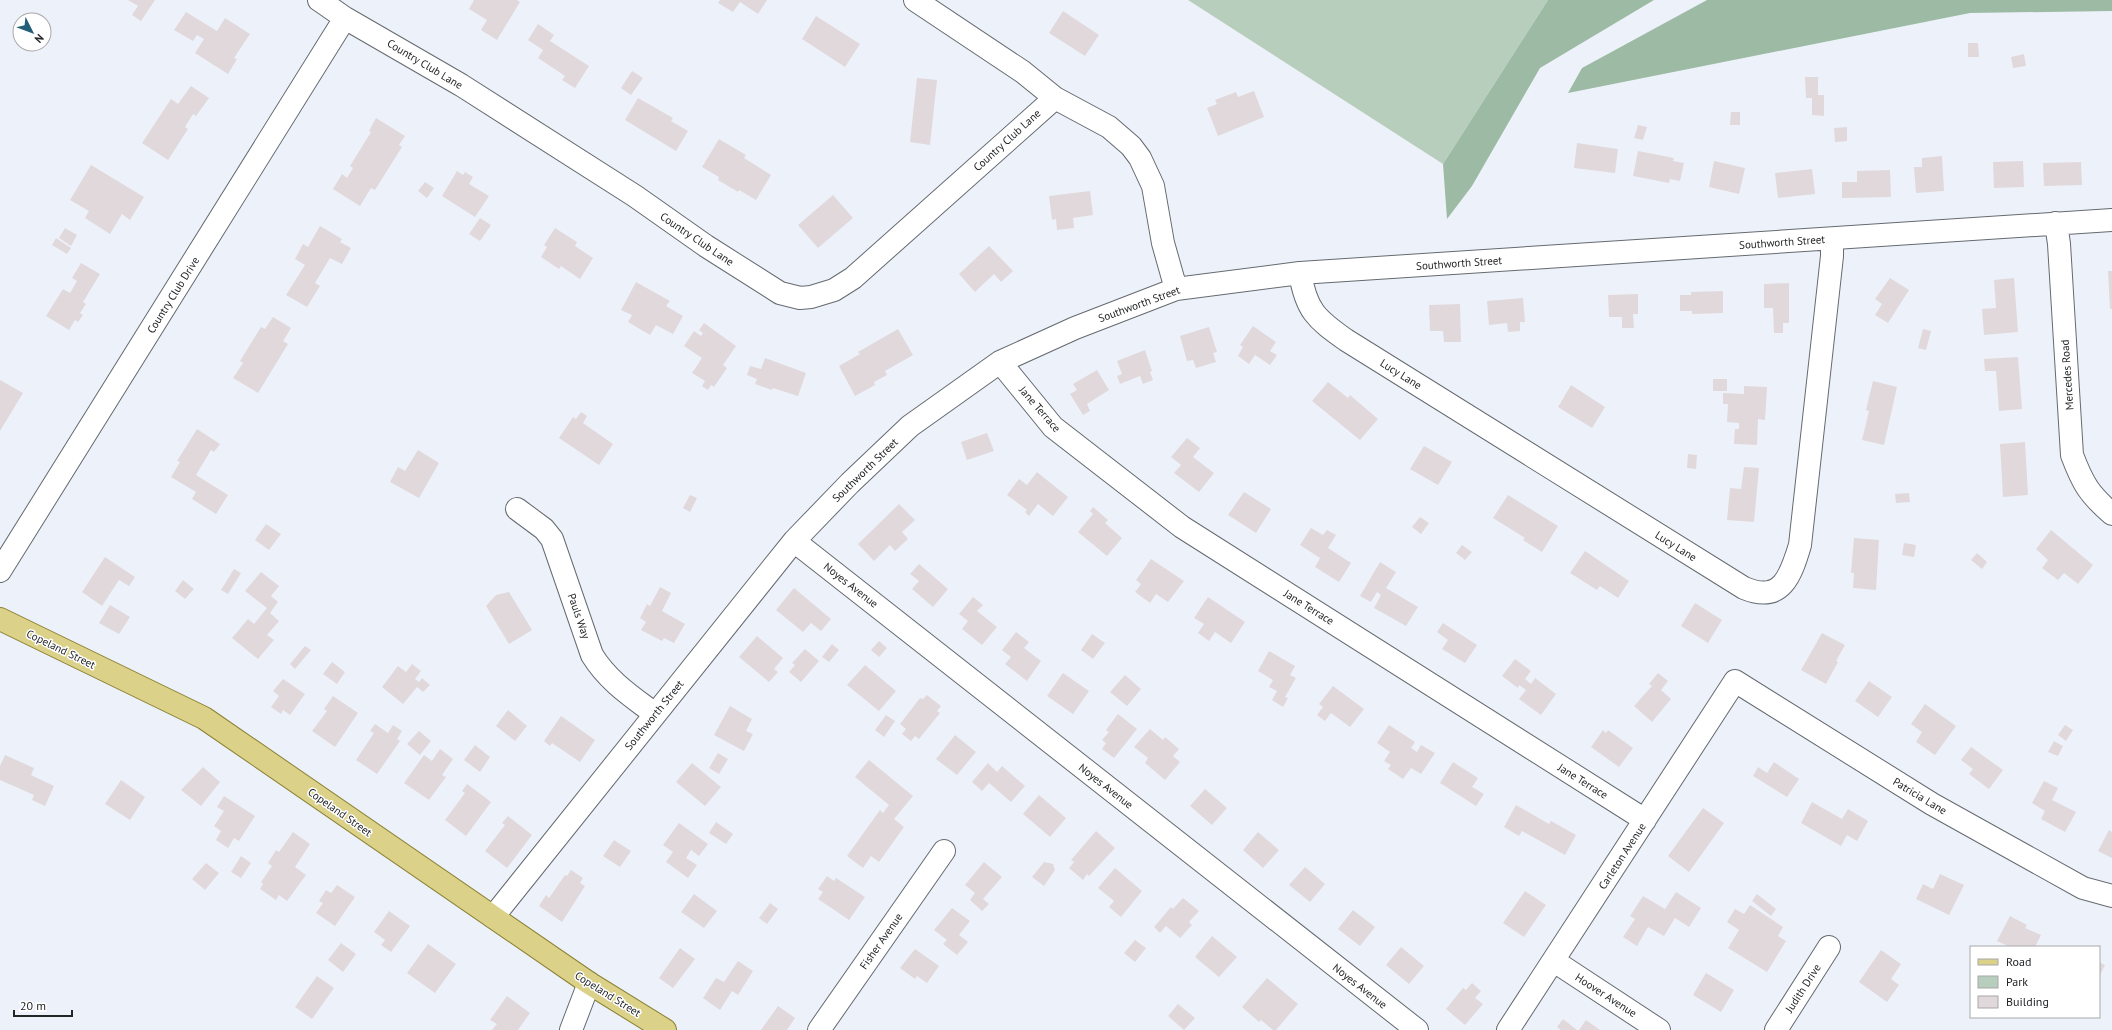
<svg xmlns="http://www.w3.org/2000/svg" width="2112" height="1030" viewBox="0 0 2112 1030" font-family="'PT Sans',sans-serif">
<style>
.green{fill:#b8cebd}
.forest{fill:#9dbba4}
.building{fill:#e1d8dc}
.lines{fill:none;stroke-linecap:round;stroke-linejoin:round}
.minor-casing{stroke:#656a70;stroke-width:24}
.major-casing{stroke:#8b8133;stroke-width:24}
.minor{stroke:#fff;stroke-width:22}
.major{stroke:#dbd188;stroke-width:22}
.labels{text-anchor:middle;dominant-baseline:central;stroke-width:3;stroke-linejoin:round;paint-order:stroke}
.street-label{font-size:11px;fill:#232527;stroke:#fff}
</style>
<rect width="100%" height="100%" fill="#edf2fa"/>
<!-- green -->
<path class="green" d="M1188,0h360l-105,164z"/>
<!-- forest -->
<path class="forest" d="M1548,0h106l-114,68 -68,118 -25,33 -4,-55z
M1707,0h405v11l-142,2 -402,80 14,-25z"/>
<!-- building -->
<path class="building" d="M128,0h27l-14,21 -9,-6 6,-9z
M474,0h43l3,2 -23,38 -16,-10 6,-10 -18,-11z
M720,0h47l-9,14 -18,-12 -7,10 -15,-9z
M1063,11l36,24 -14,21 -36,-23z
M186,12l31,19 8,-13 25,16 -16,24 3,1 -9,15 -33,-21 9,-14 -7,-4 -4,6 -19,-11z
M816,16l44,28 -15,23 -43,-28z
M538,24l16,11 -4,6 39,25 -14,22 -13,-8 3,-4 -27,-18 5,-8 -15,-10z
M1968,43h10l1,14h-11z
M2024,54l2,12 -13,2 -2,-11z
M632,71l11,7 -12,17 -10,-7z
M1805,77h13v18h6v21l-12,-1v-17h-6z
M917,78l20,2 -7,65 -20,-3z
M191,86l18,12 -13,18 -3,-2 -8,13 3,2 -20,31 -26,-17 29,-44 7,5z
M1254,91l10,26 -46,19 -11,-28 10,-4 -2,-4 21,-8 2,5z
M638,98l35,20 -2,3 17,10 -12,20 -51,-31z
M1731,112h9v13h-10z
M376,118l29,18 -6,9 3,2 -27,43 -4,-2 -11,18 -27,-17 9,-15 5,4 6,-10 -3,-2 21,-34 -2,-1z
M1638,125l9,2 -4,13 -9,-2z
M1847,127v14l-12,1 -1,-14z
M719,139l27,16 -2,3 27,17 -15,25 -17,-10 -1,2 -20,-12 1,-3 -17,-10z
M1577,143l41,6 -3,24 -41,-5z
M1638,151l36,7 -1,3 11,2 -4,18 -10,-2 -1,4 -36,-7z
M1942,156l2,35 -28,2 -2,-26h8v-9z
M1714,161l31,7 -6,26 -30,-7z
M2023,161l1,26 -30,1 -1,-26z
M2081,162l1,23 -38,1 -1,-23z
M91,165l53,32 -14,23 -8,-6 -12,20 -25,-16 4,-7 -19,-11z
M1812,169l3,25 -37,4 -3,-25z
M1890,170l1,27 -49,1v-16h15v-11z
M457,171l6,4 2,-3 8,5 -4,7 20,12 -14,21 -33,-21z
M425,182l9,6 -7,10 -9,-7z
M1090,191l3,24 -20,3 1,10 -17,2 -1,-11 -4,1 -3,-24z
M833,195l20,23 -35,30 -20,-23z
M480,218l11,7 -11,16 -11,-7z
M320,226l22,13 -2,3 11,6 -9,16 -12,-6 -15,25 5,3 -13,21 -21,-12 19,-30 -10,-6 8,-15 5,3z
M65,228l12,7 -6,11 -12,-8z
M555,228l22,14 -2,4 18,12 -13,21 -19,-13 -2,3 -18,-12 6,-10 -3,-2z
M56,238l15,10 -4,6 -15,-9z
M989,246l24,25 -12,11 -7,-8 -19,18 -16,-18z
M81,263l19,11 -17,28 3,2 -6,9 3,2 -5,7 -3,-2 -6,10 -23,-14 17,-27 7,4 7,-12 -5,-3z
M2108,271h4v38h-2z
M1890,278l19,12 -21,33 -13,-8 7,-11 -7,-5z
M2014,278l4,54 -34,3 -2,-26 14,-1 -2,-28z
M636,282l34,19 -4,5 17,10 -10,18 -17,-9 -6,10 -22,-13 4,-7 -11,-5z
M1789,283v40h-6v10h-9l-1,-25h-9v-24z
M1723,291v22l-31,1v-3h-12v-16h11v-3z
M1638,294v20h-5l1,14h-12v-11h-13l-1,-22z
M1523,298l2,24h-5v9l-12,1 -1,-9 -18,2 -2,-24z
M1460,304l1,38h-17l-1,-11h-13l-1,-26z
M273,317l18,11 -8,13 5,3 -30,49 -25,-15 10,-15 -3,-2 21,-34 4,2z
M704,323l32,23 -13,19 4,3 -13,19 -3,-2 -3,5 -6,-4 3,-5 -13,-8 10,-15 -18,-12 10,-15 7,5 2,-3 -4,-3z
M1253,326l23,16 -6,9 7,4 -7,10 -15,-10 -6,9 -11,-8 5,-9 -3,-2z
M1209,327l8,25 -4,1 3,9 -20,6 -3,-8 -6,1 -7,-25z
M898,329l15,26 -28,16 2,4 -13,7 1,3 -20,11 -16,-30 21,-12 -2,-2z
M1923,329l8,2 -5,19 -8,-2z
M1145,350l7,21 -2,1 3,8 -10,4 -3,-8 -20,8 -3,-8 5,-2 -5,-13z
M2018,357l4,52 -23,2 -3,-40h-11l-1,-12z
M765,358l41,15 -8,23 -25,-8 -1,2 -17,-6 2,-5 -10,-4 3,-9 11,3z
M1097,370l12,20 -22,14 3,7 -7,4 -13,-21 7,-4 -4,-6z
M1713,379h14v12h-14z
M0,380l23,13 -23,38z
M1873,381l24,6 -13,58 -22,-5 7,-29 -3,-1z
M1328,382l20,16 2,-3 28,24 -18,21 -48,-39z
M1571,385l34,22 -13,21 -34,-21z
M1744,386l23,1 -2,33 -7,-1 -1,26 -23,-1 1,-15h4v-6l-12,-1 1,-18h-5v-11l21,1z
M581,412l6,4 -4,7 30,21 -14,21 -40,-27 14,-21 3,2z
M197,429l23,15 -6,8 -3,-2 -15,25 32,20 -12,19 -24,-15 4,-7 -25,-15 9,-15 -3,-1z
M987,433l7,18 -27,9 -6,-18z
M1187,438l13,10 -7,9 21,16 -15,19 -25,-19 7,-8 -10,-8z
M2025,442l3,53 -25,2 -3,-53z
M1424,446l28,16 -14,23 -28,-16z
M418,450l21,13 -20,35 -29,-16 8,-15 7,4z
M1688,454l9,1 -1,14 -9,-1z
M1744,467l15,1 -5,54 -27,-2 3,-32 11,1z
M1037,472l31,25 -15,19 -15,-12 -9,12 -4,-4 2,-2 -20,-15 12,-16 8,6z
M1244,492l27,17 -15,24 -28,-18z
M1909,493l1,9 -14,1 -1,-9z
M690,495l7,3 -7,14 -7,-4z
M1508,495l50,31 -16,26 -19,-12 2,-2 -32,-20z
M899,504l16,16 -13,12 6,7 -13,12 -5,-6 -16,16 -16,-17z
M1093,507l15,13 -3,3 17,15 -15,18 -29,-24 15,-18 -3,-3z
M1420,517l9,6 -8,11 -9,-7z
M266,524l15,10 -12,16 -14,-10z
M1311,528l12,7 4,-5 9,5 -8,13 23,15 -12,19 -24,-15 5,-9 -20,-13z
M2051,530l42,35 -15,19 -14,-11 -6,7 -16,-12 6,-8 -12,-11z
M1854,538l25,2 -3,50 -23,-2 1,-15h-3z
M1904,543l12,2 -2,12 -12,-2z
M1462,545l10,7 -7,8 -9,-7z
M1585,551l44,30 -11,17 -18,-12 -3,4 -27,-17z
M1977,553l10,9 -5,7 -11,-9z
M105,557l30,20 -6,9 -10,-6 -17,26 -20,-14z
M1151,559l33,22 -16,21 -12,-8 -6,9 -15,-11 6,-8 -5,-4z
M1380,562l16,10 -10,16 32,19 -12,19 -32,-18 7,-13 -4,-3 -6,10 -11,-6z
M919,564l29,25 -15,18 -21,-18 7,-8 -9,-7z
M234,569l7,4 -13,21 -7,-4z
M261,572l18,14 -8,10 7,6 -8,11 9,8 -12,14 7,5 -16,19 -26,-21 16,-19 6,5 13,-16 -22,-17z
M183,580l11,9 -9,10 -10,-8z
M660,587l11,6 -9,18 23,13 -11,19 -10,-5 -2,3 -21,-11 5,-8 -6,-4 7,-14 3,2z
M794,588l37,31 -10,12 -10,-8 -8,9 -27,-22z
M509,592l23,38 -23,14 -23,-38 10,-11z
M973,597l10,8 -6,6 20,16 -15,18 -20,-16 6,-8 -9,-7z
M1208,597l37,25 -14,21 -16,-11 -6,9 -11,-8 6,-9 -10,-6z
M1695,603l27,17 -14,23 -27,-17z
M110,605l20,12 -11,17 -20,-11z
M1443,623l34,22 -12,18 -23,-14 6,-9 -11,-8z
M1016,632l13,10 -5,6 17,13 -14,20 -22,-17 6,-7 -9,-7z
M1822,633l23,12 -9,16 2,1 -12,22 -25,-14z
M1092,634l13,9 -12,16 -12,-9z
M757,636l26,22 -9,11 4,3 -9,10 -30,-25z
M879,641l8,7 -8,9 -8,-7z
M832,644l7,6 -10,12 -7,-5z
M305,646l6,4 -16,19 -5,-5z
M805,649l14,12 -18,21 -12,-10 6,-7 -3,-2z
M1269,651l26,15 -5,9 6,3 -11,19 3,1 -5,9 -11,-7 5,-9 -8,-4 4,-7 -15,-9z
M1515,659l16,12 -6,8 6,5 4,-6 21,16 -15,21 -22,-16 7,-9 -7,-5 -1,3 -16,-12z
M332,662l13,10 -8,12 -14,-10z
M412,664l9,7 -6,8 4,3 3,-4 8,7 -7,7 -6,-5 -14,17 -21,-17 16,-21 8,6z
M865,665l31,26 -17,20 -32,-26z
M1063,673l26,18 -16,23 -26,-18z
M1658,673l10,8 -7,9 10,9 -19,23 -18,-16 18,-20 -3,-2z
M1125,675l16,14 -14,17 -17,-14z
M283,679l22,15 -15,21 -7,-5 -2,4 -10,-7 8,-11 -6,-5z
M1869,681l23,16 -14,20 -23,-16z
M1333,686l31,23 -14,18 -19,-14 -6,8 -8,-6 6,-8 -4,-3z
M927,695l14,11 -4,5 3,2 -21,26 -4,-3 -4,5 -9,-7 4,-5 -6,-5 20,-26 3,1z
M333,696l25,17 -23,34 -23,-16 15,-20 -3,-2z
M1925,704l31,22 -21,29 -19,-13 6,-10 -11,-8z
M730,706l22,13 -6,12 7,3 -9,17 -30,-16z
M508,710l19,16 -12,15 -19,-15z
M1118,714l19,15 -23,29 -12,-9 4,-6 -4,-3 7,-8 -3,-2z
M886,715l9,6 -11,16 -9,-7z
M561,716l34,24 -15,22 -28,-19 -2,3 -6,-5z
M375,724l13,9 5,-8 9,6 -5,8 3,2 -23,33 -21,-14 18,-27 -4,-2z
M1389,725l26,17 -4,6 6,4 4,-7 14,8 -14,21 -10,-6 -8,11 -15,-10 3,-4 -7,-4 6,-9 -13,-9z
M2065,725l8,5 -7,11 -8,-6z
M1150,729l13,11 2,-3 14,12 -6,7 7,6 -15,18 -20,-17 3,-5 -14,-11z
M1603,730l3,3 2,-3 25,18 -14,19 -28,-20z
M419,731l12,10 -11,14 -13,-11z
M955,735l21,17 -19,23 -21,-16z
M2054,741l9,5 -5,10 -10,-4z
M475,745l15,12 -10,15 -16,-12z
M1971,747l32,23 -14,19 -20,-15 4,-5 -12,-9z
M440,749l13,10 -11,16 4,2 -17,23 -25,-17 20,-28 8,6z
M718,753l10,6 -9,15 -10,-6z
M5,755l29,13 -3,7 23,11 -9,20 -13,-6 2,-5 -34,-15v-14z
M869,760l44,36 -19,23 10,8 -25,35 -8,-6 -8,12 -16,-12 33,-46 3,3 6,-8 -34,-28z
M1453,762l25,16 -6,9 12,7 -8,12 -36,-23z
M1774,762l25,17 -12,18 -34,-21 5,-9 9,6z
M692,763l29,24 -16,19 -29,-24z
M988,763l9,9 5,-6 23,20 -14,16 -22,-19 -7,8 -10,-9z
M203,767l17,15 -19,24 -20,-16z
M121,780l24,17 -15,23 -25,-16z
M2044,781l14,7 -6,12 24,12 -11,20 -24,-13 4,-8 -13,-8z
M467,784l24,18 -25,34 -21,-16 20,-27 -3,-2z
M1205,789l22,19 -15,17 -22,-19z
M1039,795l27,23 -16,19 -27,-23z
M224,796l31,20 -16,25 -5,-3 -6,10 -12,-8 5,-9 -7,-5 10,-15 -7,-4z
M1812,802l30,17 6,-10 20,12 -11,20 -10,-6 -6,11 -40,-23z
M1516,805l33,19 2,-3 25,14 -11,20 -43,-24 -3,5 -15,-9z
M1703,808l21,15 -35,49 -21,-16z
M508,816l24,19 -25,33 -22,-17 20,-26 -3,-2z
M716,822l17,12 -7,10 -17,-11z
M679,823l29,21 -9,12 -8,-6 -5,8 11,7 -9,13 -22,-16 7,-10 -10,-7z
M2109,830l3,2v26l-14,-7z
M1096,831l19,17 -26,28 -2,-2 -4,6 -14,-12 5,-6 -3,-2z
M293,832l17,12 -15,23 11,8 -19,26 -8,-6 -3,5 -16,-11 3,-5 -2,-2 11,-16 -4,-3 8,-13 3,2z
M1258,832l21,18 -16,18 -20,-18z
M614,840l17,11 -11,16 -17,-11z
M241,856l10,7 -10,15 -10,-6z
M984,862l18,15 -19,22 6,5 -7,7 -12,-11 5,-7 -10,-8z
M1044,862l9,2 2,6 -11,16 -12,-9z
M206,863l13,10 -14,17 -13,-11z
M1305,867l20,17 -15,18 -21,-17z
M1115,868l27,23 -21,26 -12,-10 5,-6 -16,-13z
M571,870l12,8 -3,5 5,3 -23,36 -23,-16 7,-11 3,3 16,-23 2,1z
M1940,874l24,11 -15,30 -33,-16 7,-15 10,5z
M827,876l7,5 2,-3 29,19 -16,23 -31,-21 5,-7 -5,-3z
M337,885l18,12 -20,29 -19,-13 7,-10 -4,-2 7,-11 5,3z
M1525,891l21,14 -22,32 -21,-14z
M1676,892l25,16 -12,19 -14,-9 -11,18 -16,-9 -11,19 -14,-9 12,-18 -5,-3 13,-20 22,13z
M694,894l23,17 -13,17 -23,-16z
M1757,894l19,15 -5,7 -19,-15z
M1183,898l16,13 -10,11 3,3 -12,13 -14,-12 -6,7 -6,-6 17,-20 2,2z
M770,903l8,6 -11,15 -8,-6z
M1750,905l33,22 -5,9 8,5 -19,31 -39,-24 11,-18 -12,-8 8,-13 9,5z
M952,908l18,13 -11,14 9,7 -11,13 -14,-11 4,-4 -13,-10z
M1353,910l22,17 -15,19 -22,-17z
M389,911l21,15 -19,26 -10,-7 4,-5 -11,-8z
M2010,916l17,9 -2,3 16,7 -6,12h-25l-13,-6z
M1212,936l25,21 -18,20 -24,-20z
M1135,940l11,8 -11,14 -11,-9z
M341,943l15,11 -13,18 -15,-12z
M428,944l28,20 -21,29 -28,-20z
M1401,947l23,19 -15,18 -23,-19z
M680,948l15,11 -22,29 -14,-10z
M915,949l24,17 -12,17 -10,-7 -2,3 -15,-11z
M1881,950l20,14 -10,15 8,6 -12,17 -28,-20z
M738,961l15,10 -15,24 -6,-4 -12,19 -17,-12 13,-20 8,4z
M2099,962l6,3 -6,12z
M1706,973l28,17 -13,22 -28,-17z
M317,976l17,12 -22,31 -17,-12z
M1267,978l31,26 -22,26h-3l-12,-10 -2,2 -17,-15z
M1472,983l9,8 -6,7 8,6 -18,21 -19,-16 17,-21 3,2z
M507,996l23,17 -12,17h-26l5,-6 -7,-4z
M1178,1004l17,14 -11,12 -16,-14z
M778,1006l17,12 -8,12h-26z
M1563,1019l14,11h-16l-4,-3z
M1586,1020l14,10h-21z"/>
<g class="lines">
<!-- minor casing -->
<g class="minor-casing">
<path id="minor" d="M319,0l26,18 116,67 174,111 71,50 74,47 20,5 11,-1 23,-7 19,-12 202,-180
M915,0l108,72 32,26 54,29 22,19 9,12 13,28 10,57 13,46
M2056,223l3,21 13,211c11,29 17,39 40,59
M1300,273c6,37 16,46 46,67l398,248c38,16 47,-13 56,-43l32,-289v-17
M1000,362l53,65 129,100 463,293
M517,509l27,20 8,10 40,116c16,26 39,41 63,59
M794,541l623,489
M0,571l345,-553
M493,917l301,-376 56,-58 60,-57 90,-64 75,-34 101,-39 124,-16 812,-53
M1554,961l105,69
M571,1030l18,-47
M819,1030l125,-179
M1508,1030l227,-349 197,123 151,84 29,8
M1776,1030l53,-83"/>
</g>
<!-- major casing -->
<g class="major-casing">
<path id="major" d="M0,619l204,99 385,265 76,47"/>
</g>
<!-- minor -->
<use href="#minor" class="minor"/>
<!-- major -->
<use href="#major" class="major"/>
</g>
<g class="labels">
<!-- street labels -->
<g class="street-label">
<text transform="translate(425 64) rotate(31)">Country Club Lane</text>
<text transform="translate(1007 140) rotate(-42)">Country Club Lane</text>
<text transform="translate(697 239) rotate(34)">Country Club Lane</text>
<text transform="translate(1782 242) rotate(-4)">Southworth Street</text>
<text transform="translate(1459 263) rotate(-4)">Southworth Street</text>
<text transform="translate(173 295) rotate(-58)">Country Club Drive</text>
<text transform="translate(1139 304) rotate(-20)">Southworth Street</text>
<text transform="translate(1401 374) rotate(32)">Lucy Lane</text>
<text transform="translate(2067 375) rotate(-94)">Mercedes Road</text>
<text transform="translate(1040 409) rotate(49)">Jane Terrace</text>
<text transform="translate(865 470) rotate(-44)">Southworth Street</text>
<text transform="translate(1676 546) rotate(32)">Lucy Lane</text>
<text transform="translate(851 585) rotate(38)">Noyes Avenue</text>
<text transform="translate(1309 607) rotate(32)">Jane Terrace</text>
<text transform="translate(579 616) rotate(71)">Pauls Way</text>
<text transform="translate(61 649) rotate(26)">Copeland Street</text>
<text transform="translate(654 715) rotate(-51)">Southworth Street</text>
<text transform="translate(1583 781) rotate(32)">Jane Terrace</text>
<text transform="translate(1106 786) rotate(38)">Noyes Avenue</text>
<text transform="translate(1920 796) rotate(31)">Patricia Lane</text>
<text transform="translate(340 812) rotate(35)">Copeland Street</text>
<text transform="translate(1622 856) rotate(-57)">Carleton Avenue</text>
<text transform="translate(881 941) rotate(-55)">Fisher Avenue</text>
<text transform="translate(1360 986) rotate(38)">Noyes Avenue</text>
<text transform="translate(1803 988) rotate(-57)">Judith Drive</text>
<text transform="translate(608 994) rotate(32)">Copeland Street</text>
<text transform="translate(1606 995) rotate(33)">Hoover Avenue</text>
</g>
</g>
<!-- legend -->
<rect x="1970" y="946" width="130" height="72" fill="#ffffff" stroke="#a7a8a9"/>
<rect x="1978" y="959" width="20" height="6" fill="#dbd188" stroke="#a7a8a9"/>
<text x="2006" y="966" font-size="12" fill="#232527">Road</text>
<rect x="1978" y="976" width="20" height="12" fill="#b8cebd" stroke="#a7a8a9"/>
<text x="2006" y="986" font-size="12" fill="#232527">Park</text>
<rect x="1978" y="996" width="20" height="12" fill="#e1d8dc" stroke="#a7a8a9"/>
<text x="2006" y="1006" font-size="12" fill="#232527">Building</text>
<!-- north arrow -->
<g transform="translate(32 32) rotate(132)"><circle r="19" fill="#ffffff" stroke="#a7a8a9"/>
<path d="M0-3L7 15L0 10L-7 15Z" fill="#235d76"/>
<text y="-6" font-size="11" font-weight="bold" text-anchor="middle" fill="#232527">N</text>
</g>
<!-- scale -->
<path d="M14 1010v6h58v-6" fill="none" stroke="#232527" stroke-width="2"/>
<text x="20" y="1010" font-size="12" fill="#232527" stroke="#ffffff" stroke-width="3" paint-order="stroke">20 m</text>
</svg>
